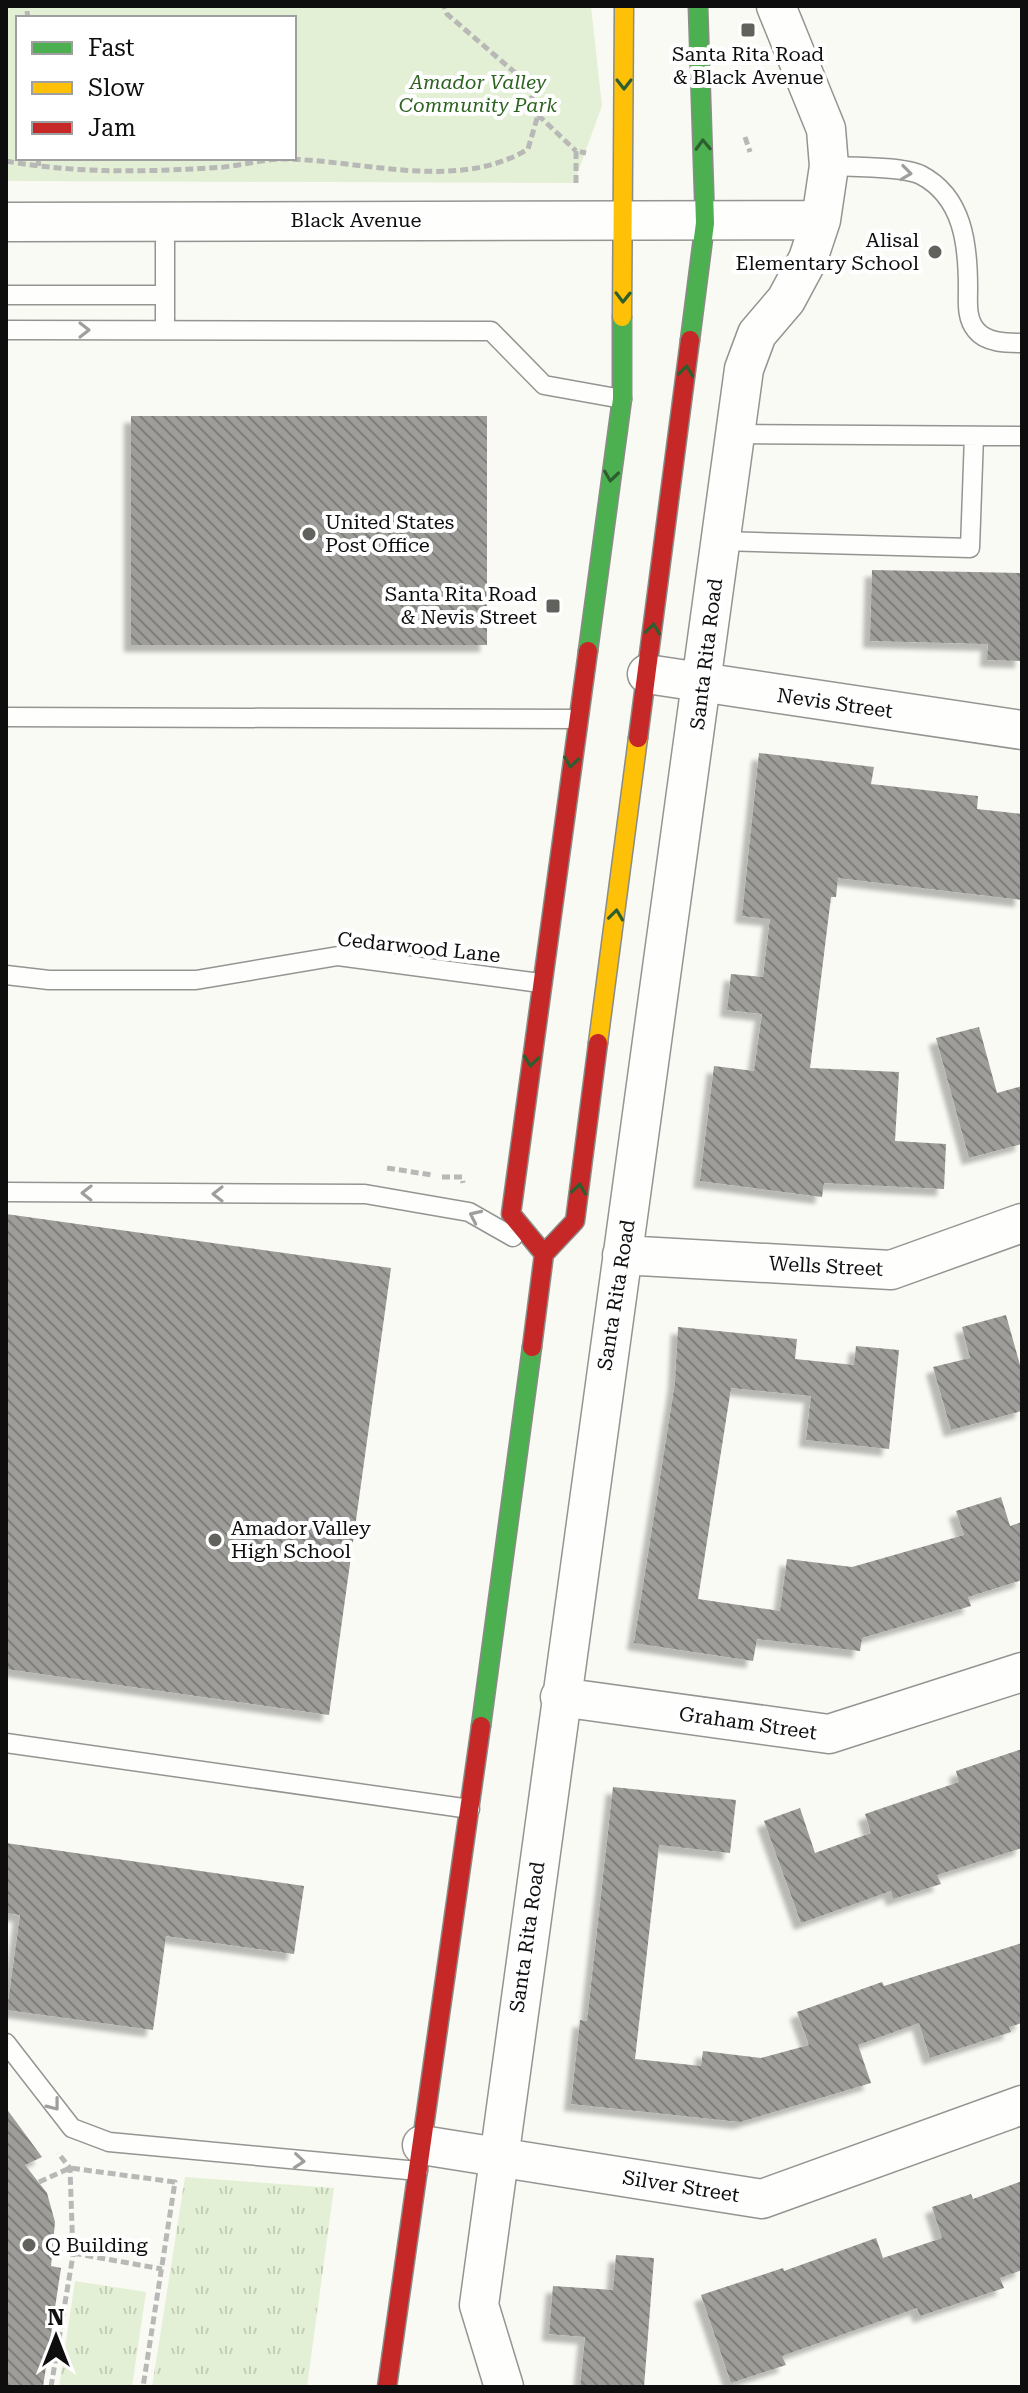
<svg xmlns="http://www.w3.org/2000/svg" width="1028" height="2393" viewBox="0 0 1028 2393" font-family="'Roboto Serif',serif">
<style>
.grass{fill:url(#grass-tufts)}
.park{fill:#e4f0d5;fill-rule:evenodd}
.building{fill:url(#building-back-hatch);filter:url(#shadow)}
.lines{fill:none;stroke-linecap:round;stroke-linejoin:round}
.lane-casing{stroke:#949492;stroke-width:21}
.street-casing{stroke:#949492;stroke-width:41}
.fast-casing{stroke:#8b8b88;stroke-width:21}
.slow-casing{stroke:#8b8b88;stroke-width:21}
.jam-casing{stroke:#8b8b88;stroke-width:21}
.path{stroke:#b8b8b7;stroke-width:5;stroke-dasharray:8 4;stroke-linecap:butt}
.lane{stroke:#fefefd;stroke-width:18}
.street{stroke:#fefefd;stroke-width:38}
.fast{stroke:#4caf50;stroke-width:18}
.slow{stroke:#ffc107;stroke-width:18}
.jam{stroke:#c62828;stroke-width:18}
.oneway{stroke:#2d5e2f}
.oneway2{stroke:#9e9e9d}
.poi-dot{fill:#61615e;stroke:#fff;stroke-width:3}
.labels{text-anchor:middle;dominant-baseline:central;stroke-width:8;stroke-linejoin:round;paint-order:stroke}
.poi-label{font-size:20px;fill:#0e0e0e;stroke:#fff;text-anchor:start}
.park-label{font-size:20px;font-style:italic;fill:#2e6421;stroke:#fff}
.street-label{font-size:20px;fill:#0e0e0e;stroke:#fff}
</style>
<defs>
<pattern id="grass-tufts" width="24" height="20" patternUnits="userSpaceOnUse" patternTransform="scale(2)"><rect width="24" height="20" fill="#e4f0d5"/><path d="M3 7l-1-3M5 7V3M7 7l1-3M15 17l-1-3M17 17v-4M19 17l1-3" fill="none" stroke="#c2cdb6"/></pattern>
<pattern id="building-back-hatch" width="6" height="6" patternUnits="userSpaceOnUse" patternTransform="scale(2)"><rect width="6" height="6" fill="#9e9d99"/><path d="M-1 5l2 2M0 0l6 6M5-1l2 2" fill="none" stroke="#7f7e7b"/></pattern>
<filter id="shadow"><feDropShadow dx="-7" dy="7" stdDeviation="2" flood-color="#0004"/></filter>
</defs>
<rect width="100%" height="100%" fill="#fafaf4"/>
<!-- grass -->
<path class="grass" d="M185,2177l149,11 -27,199h-155z
M75,2281l71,11 -14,95h-73z"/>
<!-- park -->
<path class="park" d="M6,6h585l11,100 -28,77 -568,-2zM18,18h276v140h-276z"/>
<!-- building -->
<path class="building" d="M131,416h356v229h-356z
M872,570l150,3v88l-35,-1 1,-16 -118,-3z
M759,753l115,14 -3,17 107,12 -1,13 45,5v86l-184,-22 -2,19h-5l-21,171 89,4 -4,69 51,3 -2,45 -120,-6 -2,14 -122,-16 14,-115 40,5 8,-57 -35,-4 4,-36 32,3 7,-58 -28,-3z
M979,1027l18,66 25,-7v58l-53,14 -33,-120z
M6,1214l385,54 -62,447 -323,-46z
M1006,1315l16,57v39l-71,19 -18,-63 37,-9 -8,-31z
M678,1327l119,12 -2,20 59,6 2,-19 43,4 -10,99 -83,-9 5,-44 -80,-8 -33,211 82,12 7,-52 65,8 112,-32 -8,-24 45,-14 9,29 12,-4v58l-54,17 3,9 -109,32 -2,13 -103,-12 -4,22 -119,-18 41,-260z
M1022,1749v99l-85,27 4,9 -48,15 -2,-8 -90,32 -37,-102 36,-13 15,45 56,-20 -6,-19 94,-32 -3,-11z
M613,1787l123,13 -6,53 -71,-8 -24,214 66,7 2,-15 58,7 48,-13 -12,-33 85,-30 2,4 138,-43v80l-13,4 2,5 -81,26 -11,-35 -61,22 13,38 -131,39 -169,-18 9,-84 7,1z
M6,1843l298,43 -10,68 -128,-18 -13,94 -146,-20 13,-95 -14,-2z
M6,2108l36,49 -17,8 22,28 8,29 -4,44 10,2 -18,119h-37z
M1022,2181v89l-22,8 4,10 -84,28 -3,-8 -135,48 4,9 -55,18 -30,-88 82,-27 1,3 92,-33 7,20 59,-20 -10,-31 39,-13 2,5z
M616,2255l38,3 -10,129h-64l5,-50 -36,-3 4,-48 60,4z"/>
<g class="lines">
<!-- lane casing -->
<g class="lane-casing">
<path id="lane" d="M829,166c22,1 74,0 92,9 42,22 47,69 47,113 0,14 -2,30 8,42 10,13 31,13 46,13
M165,222v108
M6,295h159
M6,330l485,1 53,54 78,14
M735,434l287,2
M721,541l249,7 4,-112
M6,717l571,2
M6,975l43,5h147l142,-24 202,27
M6,1192l359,2 104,18 44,25
M6,1743l464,66
M6,2043l66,85 37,14 309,29"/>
</g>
<!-- street casing -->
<g class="street-casing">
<path id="street" d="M6,222l815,-2
M647,674l375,56
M622,1255l269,15 131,-47
M560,1697l269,37 193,-62
M422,2145l340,54 260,-94
M504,2387l-25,-82 265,-1936 13,-35 29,-34 22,-41 13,-39 8,-54 -3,-37 -50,-123"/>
</g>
<!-- fast casing -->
<g class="fast-casing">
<path id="fast" d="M690,340l15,-117 -7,-217
M588,651l34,-252v-82
M481,1726l51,-379"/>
</g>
<!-- slow casing -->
<g class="slow-casing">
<path id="slow" d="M622,317l2,-311
M598,1043l40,-305"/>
</g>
<!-- jam casing -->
<g class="jam-casing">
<path id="jam" d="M638,738l52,-398
M544,1254l-33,-40 77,-563
M532,1347l12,-93 31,-33 23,-178
M387,2387l94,-661"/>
</g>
<!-- path -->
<path class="path" d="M27,11l1,7
M538,115l38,36
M745,137l5,15
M38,158l1,9
M6,161c73,13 144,11 218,6 20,-2 40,-8 60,-8 79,1 174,33 244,-10l10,-34 -11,-32 -80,-69 -3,-8
M576,183v-32l10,2
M387,1168l45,7
M442,1177h20l1,6
M39,2182l31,-14 105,14 -32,205
M50,2249l112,20
M51,2387l22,-132 -3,-87 -12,-15"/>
<!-- lane -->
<use href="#lane" class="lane"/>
<!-- street -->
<use href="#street" class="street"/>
<!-- fast -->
<use href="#fast" class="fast"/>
<!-- slow -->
<use href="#slow" class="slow"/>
<!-- jam -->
<use href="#jam" class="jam"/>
</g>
<!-- one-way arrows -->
<defs><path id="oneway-chevron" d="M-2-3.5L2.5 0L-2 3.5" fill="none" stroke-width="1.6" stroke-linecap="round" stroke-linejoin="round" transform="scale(2)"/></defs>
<g class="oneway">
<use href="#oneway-chevron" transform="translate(624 84) rotate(90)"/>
<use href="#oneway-chevron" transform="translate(703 145) rotate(-92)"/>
<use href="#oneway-chevron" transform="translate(623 297) rotate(91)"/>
<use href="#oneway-chevron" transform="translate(686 371) rotate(-83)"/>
<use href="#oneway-chevron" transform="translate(611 476) rotate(98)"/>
<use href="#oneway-chevron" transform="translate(653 629) rotate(-83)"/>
<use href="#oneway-chevron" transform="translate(571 762) rotate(98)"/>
<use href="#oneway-chevron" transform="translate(616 915) rotate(-83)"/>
<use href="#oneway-chevron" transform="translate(531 1061) rotate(97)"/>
<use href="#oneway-chevron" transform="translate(579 1189) rotate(-82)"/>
</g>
<g class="oneway2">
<use href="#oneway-chevron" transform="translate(906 173) rotate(7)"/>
<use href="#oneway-chevron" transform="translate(84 330)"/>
<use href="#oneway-chevron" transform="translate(87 1193) rotate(-179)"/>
<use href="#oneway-chevron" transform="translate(218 1194) rotate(180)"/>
<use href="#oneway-chevron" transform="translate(475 1216) rotate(-155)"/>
<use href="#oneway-chevron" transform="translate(54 2105) rotate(52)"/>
<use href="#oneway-chevron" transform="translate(299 2161) rotate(5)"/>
</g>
<!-- markers -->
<g class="poi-dot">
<rect x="740" y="22" width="16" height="16" rx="4"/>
<circle cx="935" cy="252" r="8"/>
<circle cx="309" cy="534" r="8"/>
<rect x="545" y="598" width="16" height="16" rx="4"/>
<circle cx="215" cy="1540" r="8"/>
<circle cx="29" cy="2245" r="8"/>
</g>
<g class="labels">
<!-- poi labels -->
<g class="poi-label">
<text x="748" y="54" text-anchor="middle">Santa Rita Road<tspan x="748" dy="23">&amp; Black Avenue</tspan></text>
<text x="919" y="240" text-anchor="end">Alisal<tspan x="919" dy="23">Elementary School</tspan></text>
<text x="325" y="522">United States<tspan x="325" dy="23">Post Office</tspan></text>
<text x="537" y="594" text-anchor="end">Santa Rita Road<tspan x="537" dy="23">&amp; Nevis Street</tspan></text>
<text x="231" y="1528">Amador Valley<tspan x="231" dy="23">High School</tspan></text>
<text x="45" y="2245">Q Building</text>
</g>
<!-- park labels -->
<g class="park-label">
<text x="478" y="82">Amador Valley<tspan x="478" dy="23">Community Park</tspan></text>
</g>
<!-- street labels -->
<g class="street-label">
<text x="356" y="220">Black Avenue</text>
<text transform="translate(706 654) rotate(-83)">Santa Rita Road</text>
<text transform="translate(835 703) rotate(8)">Nevis Street</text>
<text transform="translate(419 947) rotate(6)">Cedarwood Lane</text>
<text transform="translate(826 1266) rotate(3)">Wells Street</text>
<text transform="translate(616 1295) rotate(-81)">Santa Rita Road</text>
<text transform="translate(748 1723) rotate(8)">Graham Street</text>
<text transform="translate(527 1937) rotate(-82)">Santa Rita Road</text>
<text transform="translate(681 2186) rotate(9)">Silver Street</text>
</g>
</g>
<!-- border -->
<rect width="1028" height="2393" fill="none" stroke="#0e0e0e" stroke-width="16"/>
<!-- legend -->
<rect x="16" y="16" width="280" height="144" fill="#ffffff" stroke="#9f9f9f" stroke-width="2"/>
<rect x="32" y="42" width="40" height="12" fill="#4caf50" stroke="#9f9f9f" stroke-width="2"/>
<text x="88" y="56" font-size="24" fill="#0e0e0e">Fast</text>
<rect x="32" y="82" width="40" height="12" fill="#ffc107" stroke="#9f9f9f" stroke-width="2"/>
<text x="88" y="96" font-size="24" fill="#0e0e0e">Slow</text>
<rect x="32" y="122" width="40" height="12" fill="#c62828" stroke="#9f9f9f" stroke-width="2"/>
<text x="88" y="136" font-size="24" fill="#0e0e0e">Jam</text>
<!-- north arrow -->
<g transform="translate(56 2337)" stroke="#ffffff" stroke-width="6" paint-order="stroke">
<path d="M0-6L14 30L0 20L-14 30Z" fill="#0e0e0e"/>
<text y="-12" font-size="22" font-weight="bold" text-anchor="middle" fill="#0e0e0e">N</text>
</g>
</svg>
